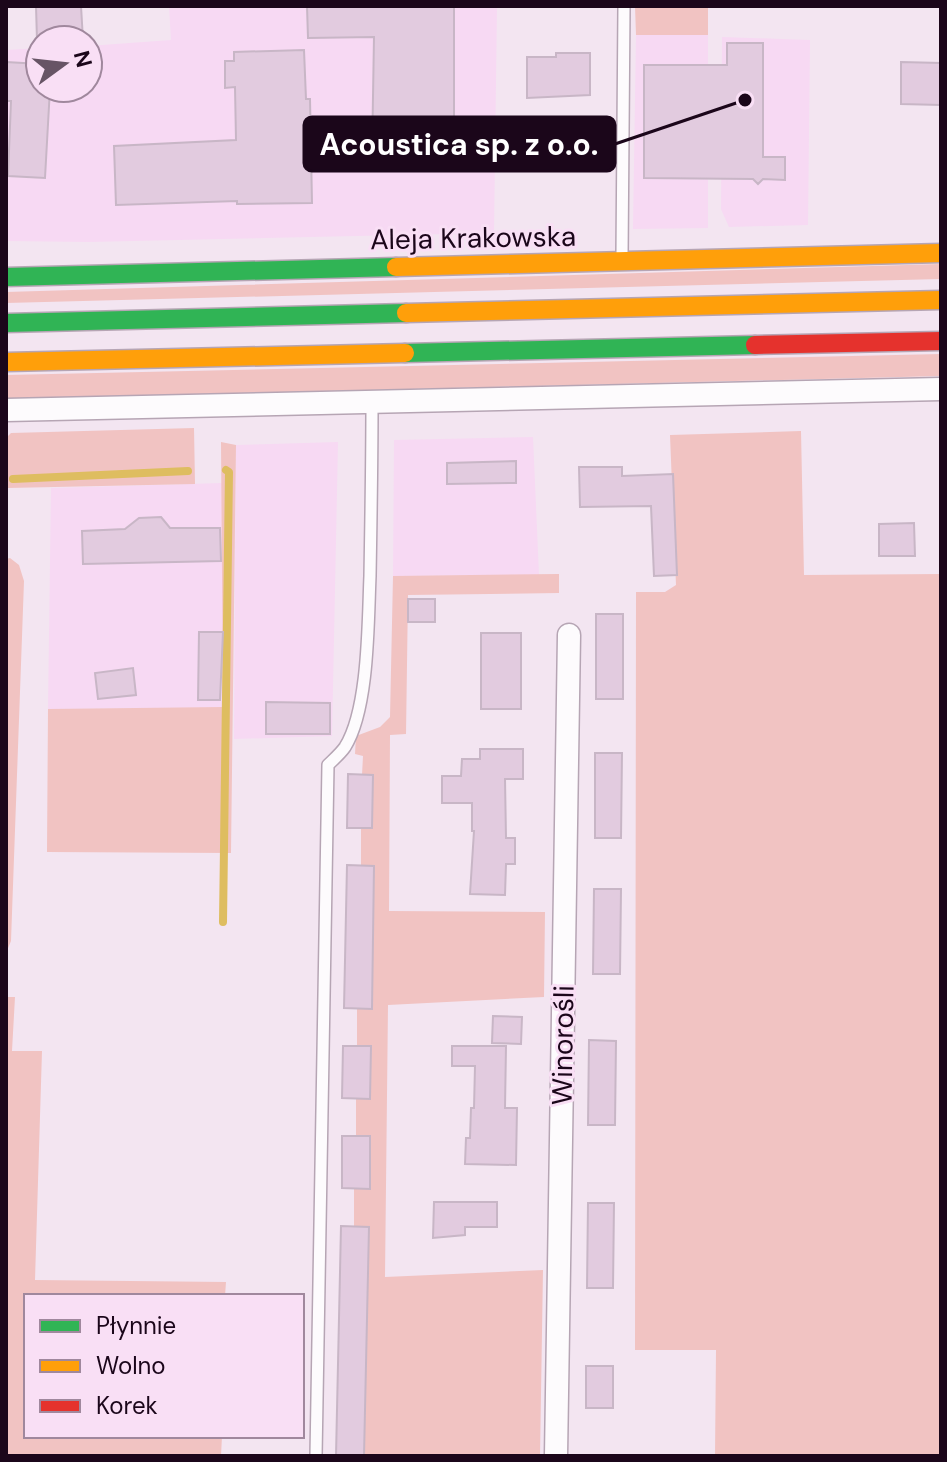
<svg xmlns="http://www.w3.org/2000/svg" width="947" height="1462" viewBox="0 0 947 1462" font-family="'DM Sans',sans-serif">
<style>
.built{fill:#f7d9f3}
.green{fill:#f1c3c2}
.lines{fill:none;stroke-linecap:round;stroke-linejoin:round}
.stream{stroke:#debd60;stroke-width:8}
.building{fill:#e2cbdf;stroke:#c8b6c6;stroke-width:2}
.lane-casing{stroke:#b6a5b4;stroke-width:14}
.street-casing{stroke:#b6a5b4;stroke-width:25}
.fast-casing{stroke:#b6a5b4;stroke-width:21}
.slow-casing{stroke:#b6a5b4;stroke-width:21}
.jam-casing{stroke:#b6a5b4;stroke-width:21}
.lane{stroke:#fdfbfd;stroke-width:11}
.street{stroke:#fdfbfd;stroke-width:22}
.fast{stroke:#30b455;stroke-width:18}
.slow{stroke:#ff9f0a;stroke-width:18}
.jam{stroke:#e5322d;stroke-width:18}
.labels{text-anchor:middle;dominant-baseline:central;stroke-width:6;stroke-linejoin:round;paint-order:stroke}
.street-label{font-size:28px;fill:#1b061a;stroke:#f9dff5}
.leader{fill:none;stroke:#1b061a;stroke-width:3}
.callout-dot{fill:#1b061a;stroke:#f9dff5;stroke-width:3}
.callout{fill:#1b061a;stroke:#1b061a;stroke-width:3}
.callout-label{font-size:30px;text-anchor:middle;font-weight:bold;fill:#fff}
</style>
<rect width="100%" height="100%" fill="#f3e5f1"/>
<!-- built -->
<path class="built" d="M169,6h328l-3,227 -405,9 -83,-1v-191l34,-2v40h48v-42l83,-6z
M636,35h72v193l-75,1z
M722,37l88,3 -2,185 -79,2 -8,-18z
M533,437l6,138 -146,1 1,-136z
M338,442l-6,294 -98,3 2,-294z
M222,483l1,225 -175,1 3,-221z"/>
<!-- green -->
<path class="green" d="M635,6h73v29h-72z
M941,264v15l-935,24v-11z
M941,354v22l-935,23v-24z
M194,428l1,56 -187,4 -2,-3v-47l5,-5z
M801,431l3,144 137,-1v882h-226l1,-106h-81l1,-758h29l11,-7 -6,-150z
M221,442l15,3 -5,408 -184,-1 1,-143 175,-2z
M10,558l9,7 5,16 -13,360 -5,12v-394z
M559,574v19l-151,2 -2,139 -16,1 -1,176 156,1 -1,85 -156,8 -3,272 158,-7 -3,186h-176l5,-229 -15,-1v-38h16v-51l-14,-1v-38h14l1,-51 -14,-1v-38h15l2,-141 -13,-1v-38h11l1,-53h-11l1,-19 -8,-2 1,-18 24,-9 10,-10 3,-141z
M6,997h9l-3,54h30l-7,229 191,2 -1,14h-199v140h196l-1,20h-215z"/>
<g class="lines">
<!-- stream -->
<path class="stream" d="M13,479l175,-8
M223,922l6,-450 -3,-2"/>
</g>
<!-- building -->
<path class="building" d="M36,6h45l2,34h-46z
M307,6h147v120h4v23l-8,8 -78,-1 2,-119 -66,1z
M727,43h36v114h22v23l-22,-1 -5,5 -5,-5 -109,-1v-113h83z
M304,50l2,49h4l2,104 -75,1v-3l-121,4 -2,-59 122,-6 -1,-53 -10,1v-27h9v-9z
M556,53h34v42l-63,3v-41h29z
M6,62l34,2v24h10l-5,90 -37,-2 3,-75h-5z
M901,62l40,1v42l-40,-1z
M516,461v22l-69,1v-21z
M579,467h43v9l51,-2 4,101 -23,1 -3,-70 -71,1z
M161,517l9,11h50l1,33 -138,3 -1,-33 43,-2 14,-11z
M914,523l1,33h-36v-32z
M408,599h27v23h-27z
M596,614h27v85h-27z
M199,632h24l-3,68h-22z
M481,633h40v76h-40z
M133,668l3,27 -38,4 -3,-26z
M266,702l64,1v31h-64z
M480,749h43v30h-18l1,59h9v26h-9l-1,31 -35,-1 4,-63h-2v-28h-30v-27h19l1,-17h18z
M595,753h27l-1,85h-26z
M348,774l25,1 -1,53h-25z
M347,865l27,1 -2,143 -28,-1z
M594,889h27l-1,85h-27z
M493,1016l29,1 -1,27 -29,-1z
M589,1040l27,1 -1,84h-27z
M343,1046h28l-1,53 -28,-1z
M452,1046h54l-1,62h12l-1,57 -51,-1 1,-26h4l1,-30h3l1,-42h-23z
M342,1136h28v53l-28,-1z
M434,1202h63v25h-32v8l-32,3z
M588,1203h26l-1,85h-26z
M341,1226l28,1 -5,229h-28z
M586,1366h27v42h-27z"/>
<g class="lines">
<!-- lane casing -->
<g class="lane-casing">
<path id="lane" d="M622,257l2,-251
M316,1456l12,-691c6,-6 13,-12 17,-18 24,-38 23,-126 25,-171 1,-57 2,-115 2,-173"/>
</g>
<!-- street casing -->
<g class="street-casing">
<path id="street" d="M6,410l935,-21
M556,1456l13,-821"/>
</g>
<!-- fast casing -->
<g class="fast-casing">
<path id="fast" d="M6,277l390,-10
M6,323l400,-10
M405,353l350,-8"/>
</g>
<!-- slow casing -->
<g class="slow-casing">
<path id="slow" d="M396,267l545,-14
M406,313l535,-13
M6,362l399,-9"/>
</g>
<!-- jam casing -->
<g class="jam-casing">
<path id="jam" d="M755,345l186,-4"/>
</g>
<!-- lane -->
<use href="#lane" class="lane"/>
<!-- street -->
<use href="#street" class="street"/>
<!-- fast -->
<use href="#fast" class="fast"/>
<!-- slow -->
<use href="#slow" class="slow"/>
<!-- jam -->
<use href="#jam" class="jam"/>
</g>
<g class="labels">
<!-- street labels -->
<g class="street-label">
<text transform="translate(473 238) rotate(-1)">Aleja Krakowska</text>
<text transform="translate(563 1045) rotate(-89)">Winorośli</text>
</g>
</g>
<!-- callouts -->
<path class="leader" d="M745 100L615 144"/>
<circle class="callout-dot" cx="745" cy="100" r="8"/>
<rect class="callout" x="304" y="117" width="311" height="54" rx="8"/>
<g class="callout-label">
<text x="459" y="155">Acoustica sp. z o.o.</text>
</g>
<!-- border -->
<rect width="947" height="1462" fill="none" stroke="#1b061a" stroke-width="16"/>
<!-- legend -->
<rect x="24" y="1294" width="280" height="144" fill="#f9dff5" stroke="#a0889d" stroke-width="2"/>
<rect x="40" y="1320" width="40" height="12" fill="#30b455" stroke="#a0889d" stroke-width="2"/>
<text x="96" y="1334" font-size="24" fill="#1b061a">Płynnie</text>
<rect x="40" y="1360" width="40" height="12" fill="#ff9f0a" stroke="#a0889d" stroke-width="2"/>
<text x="96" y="1374" font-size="24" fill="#1b061a">Wolno</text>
<rect x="40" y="1400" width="40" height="12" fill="#e5322d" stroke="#a0889d" stroke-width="2"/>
<text x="96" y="1414" font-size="24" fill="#1b061a">Korek</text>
<!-- north arrow -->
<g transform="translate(64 64) rotate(75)"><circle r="38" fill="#f9dff5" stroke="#a0889d" stroke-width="2"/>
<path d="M0-6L14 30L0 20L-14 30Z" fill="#675465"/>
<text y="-12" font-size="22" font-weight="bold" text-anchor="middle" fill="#1b061a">N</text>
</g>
</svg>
